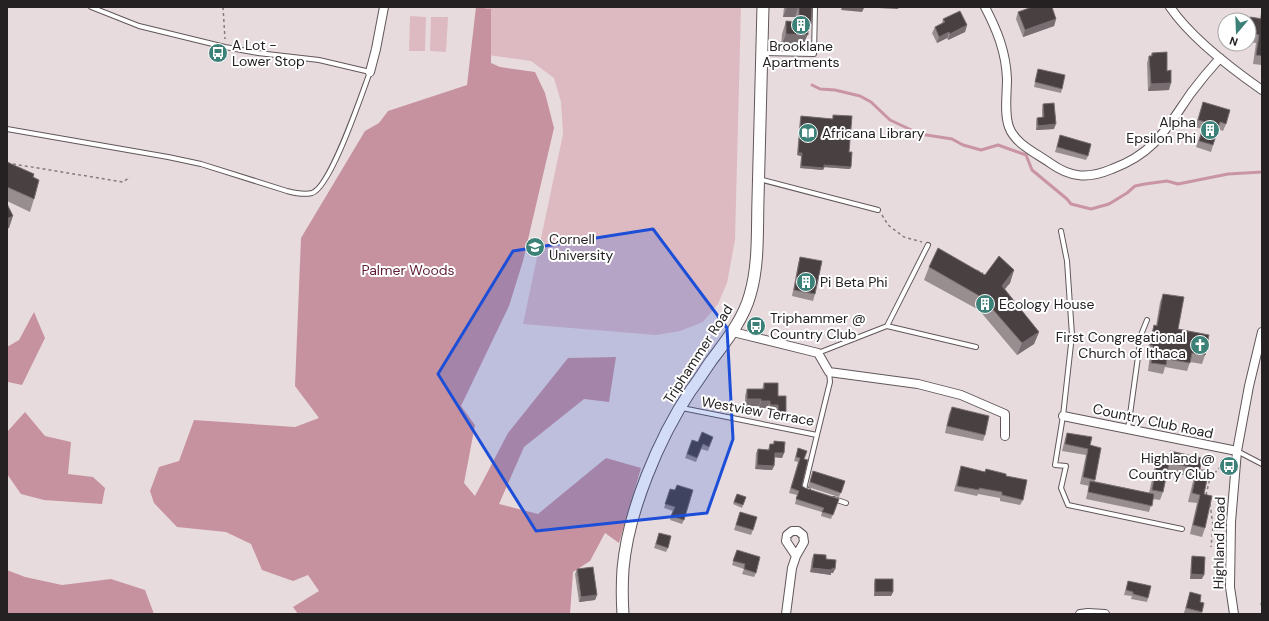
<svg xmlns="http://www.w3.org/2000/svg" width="1269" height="621" viewBox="0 0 1269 621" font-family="'DM Sans',sans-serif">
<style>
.green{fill:#ddbac2}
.forest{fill:#c7929f}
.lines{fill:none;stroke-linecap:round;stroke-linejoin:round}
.stream{stroke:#ca95a2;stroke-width:3}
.lane-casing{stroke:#615759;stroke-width:6}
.street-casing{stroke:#615759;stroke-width:10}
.secondary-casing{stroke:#615759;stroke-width:13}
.path{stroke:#857d7f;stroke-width:1.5;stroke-dasharray:3 3;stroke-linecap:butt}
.lane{stroke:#fff;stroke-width:4}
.street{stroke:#fff;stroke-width:8}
.secondary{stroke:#fff;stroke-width:11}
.wall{fill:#988e90}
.shaded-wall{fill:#786e71}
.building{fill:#494042;stroke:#786e71}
.marked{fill:#1d4ed8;fill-opacity:0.2;stroke:#1d4ed8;stroke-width:3;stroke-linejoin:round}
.labels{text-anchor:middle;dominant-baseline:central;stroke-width:4;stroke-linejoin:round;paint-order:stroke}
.poi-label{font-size:14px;fill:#252122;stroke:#fff;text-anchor:start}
.park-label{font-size:14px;fill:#5f1e35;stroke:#fff}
.street-label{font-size:14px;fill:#252122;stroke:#fff}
</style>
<rect width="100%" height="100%" fill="#e7dbde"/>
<!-- green -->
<path class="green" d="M488,7h253l-6,233 -8,43 -9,21 -15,18 -23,9 -24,4 -133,-11 40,-190 -2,-32 -7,-24 -23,-17 -43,-6z
M410,16l16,1 -1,34h-16z
M431,17h17l-2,35 -16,-1z"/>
<!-- forest -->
<path class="forest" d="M476,7l15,2v54l9,4 35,5 10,21 9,35 -31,133 -14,45 -48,100 14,19 -11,58 11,13 33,-63 60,-75 48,-1 -7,45 -25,-3 -60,48 -25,57 39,10 68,-56 35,10 -22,75 -14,-10 -15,28 -17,11 -3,42h-272l-5,-7 26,-16 -11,-16 -15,6 -31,-11 -11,-26 -25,-12 -49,-5 -23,-24 -4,-12 9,-24 20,-6 15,-41 101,7 24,-9 -24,-32 6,-148 64,-107 14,-8 9,-12 79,-26z
M34,312l11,26 -23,47 -14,-3 -1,-35 12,-7z
M25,412l20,24 26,6 -3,32 25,3 12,11 -3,16 -58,-4 -23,-6 -14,-20v-42z
M7,570l18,7 37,8 49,-6 34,11 9,24h-147z"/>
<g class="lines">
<!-- stream -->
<path class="stream" d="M812,85l8,4 15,1 25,6 11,6 19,18 30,14 32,5 11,6 18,5 17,-5 28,10 6,15 35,29 4,5 20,5 18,-5 18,-11 8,-7 10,-2 22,-3 11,3 50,-10 34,-2"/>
<!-- lane casing -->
<g class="lane-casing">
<path id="lane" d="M762,53l52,1 1,-47
M7,129l161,28 33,7 86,27c8,2 16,4 25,2 19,-6 50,-100 58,-121l-51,-12 -61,-7 -33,-6 -86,-21 -48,-19
M759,179l119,31
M1061,231l6,30 5,74 -9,81 -8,49 11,1 -5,22 7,17 114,24
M887,326l41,-81
M818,353l69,-27 89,21
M682,408l135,27 13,-53 -1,-10
M1128,429l13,-94 6,-15
M1237,451l25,13
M808,490l-4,-1 13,-54
M834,499l12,4"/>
</g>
<!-- street casing -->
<g class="street-casing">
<path id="street" d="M985,7c12,23 21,45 22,72 0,15 -3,34 2,48 6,17 27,26 41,36 21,15 38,16 62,6 43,-16 54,-40 79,-76 9,-12 19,-24 29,-35
M1170,7c21,31 62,62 92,83
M370,72l6,-23 8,-42
M733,332l85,21 11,19 89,12 43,11 44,19v22
M1063,416l174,35
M792,531h6l5,4 1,7 -8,14 -10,-15 1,-6z
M786,614l6,-46 4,-12
M1080,614l8,-1 17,1
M1234,614l-4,-27 1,-65 6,-71 12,-65 13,-54"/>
</g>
<!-- secondary casing -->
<g class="secondary-casing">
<path id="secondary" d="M623,614c-1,-15 -1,-30 0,-45 5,-58 36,-131 68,-179 7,-9 13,-19 20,-29 15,-20 32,-41 39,-66 9,-30 7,-64 8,-95 2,-65 3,-129 5,-193"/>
</g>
<!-- path -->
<path class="path" d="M223,7l2,32
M7,163l116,19 7,-5
M882,215l6,10 16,12 18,5
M971,268l12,5
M1206,495l4,-17 17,-18
M1210,504l3,22 -2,21"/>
<!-- lane -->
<use href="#lane" class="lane"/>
<!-- street -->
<use href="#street" class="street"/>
<!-- secondary -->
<use href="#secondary" class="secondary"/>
</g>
<!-- wall -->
<path class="wall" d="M784,7h28l-1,17 -8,23h-22l1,-13 4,-13 9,1v-5h-12z
M1262,8v57l-9,-1 3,-21 -7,-1v-22l1,-3 10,1z
M1018,12l38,7 -2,7 -31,11 -7,-18z
M943,19l24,6 -2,7 -17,8 -1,-2 -10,5 -5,-10 3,-6 7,-4z
M1152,53l15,18 2,19 -21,1 -1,-28 2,-7h2z
M1038,69l24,20 -1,4 -27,-6z
M1203,102l23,22 -3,7 -5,-2 -7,23 -15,-5 6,-18 -7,-2z
M1043,104l11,25 -18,1v-8l1,-4 5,-1v-8z
M833,115l16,37 2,15 -1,2 -26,-2 -1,3 -23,-2 1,-12 -4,-1 3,-37 1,-2 31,3z
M1060,135l28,21 -2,4 -31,-8z
M7,162l26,15 1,22 -4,13 -23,-11z
M800,257l15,37 -2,7 -21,-5 6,-32z
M929,267l56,8 29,-5 -4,13 -5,6 34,43 -5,12 -17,11 -38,-45 -55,-30z
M1163,294l15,35 27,26 -3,9 -12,-2 -3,9 -22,-4 -2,7 -15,-3 2,-16 -3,-1 4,-20 3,-9 2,1 4,-24z
M764,383l14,13 6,23h-8v-8h-9v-3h-8v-2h-14v-10l2,-7h15z
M952,407l33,28 -2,6 -38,-8 4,-19z
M1067,433l23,12 5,35 -1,1 55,12 6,-27 3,-9 9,2 3,-8 30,19 4,24 1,34 -3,9 -12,-3 7,-31 -9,-1 6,-25 -27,-5 -4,20 -3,8 -7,-1 -4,13 -63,-13 3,-13 -9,-2 6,-29 -24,-4 3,-12z
M713,437l-5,14 -7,-2 -5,13 -11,-4 7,-18 6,2z
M774,441l10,12 -2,5 -8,-1v9l-2,4 -17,-1 1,-16 2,-4 10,1 2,-6h3z
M798,448l6,11 -2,27 3,2 34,11 -8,20 -10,-3 1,-4 -27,-8 2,-9 -8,-2 9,-31 -4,-1z
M961,466l24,6 1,-3 20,7 17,24 -3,5 -20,-4v-3l-22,-4 -1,2 -23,-5 5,-19z
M813,471l32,10 -6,16 -31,-10z
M670,489l14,31 -2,4 -12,-4 3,-9 -9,-3z
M737,494l9,3 -4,11 -9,-4z
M740,512l13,18 -2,5 -17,-5z
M659,533l9,15 -2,4 -12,-4z
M737,550l19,23 -2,4 -12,-3 2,-5 -12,-4z
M814,554l12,5 9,10 -2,4h-2v2l-21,-3 2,-14z
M1192,556l10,23h-12l1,-18z
M577,569l20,26 -2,5 -16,2 -4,-28z
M875,579l18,13 -2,4h-17v-12z
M1128,581l20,17 -1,4 -16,-3 1,-3 -8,-1z
M1190,592l10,10 2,10 -1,2h-11l-6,-1z
M1262,598v7h-2z"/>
<!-- shaded-wall -->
<path class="shaded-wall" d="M787,7h11l-3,10h-12z
M842,7h16l6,1 -2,4 -21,-2z
M878,7h21l-1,2 -20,-1z
M1056,19l-2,7 -31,11 2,-7z
M808,24h3l-8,23h-22l5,-13z
M967,25l-2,7 -17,8 2,-6z
M949,32l-2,6 -10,5 2,-6z
M1171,83l-2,7 -21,1 3,-7z
M1056,124l-2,5 -18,1 2,-4z
M798,153h4l-1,3 -4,-1z
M824,165l27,2 -1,2 -27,-2z
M801,166l23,2 -1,2 -23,-2z
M13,216l-4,12 -2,1v-10z
M1014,270l-4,13 -13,15 5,-12z
M1039,332l-5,12 -17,11 5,-12z
M747,399h14l-2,7h-14z
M761,401h9l-3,7h-8z
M770,405h8l-2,6h-9z
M778,413h8l-2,6h-8z
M775,453h9l-2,5 -9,-1z
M757,465l17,1 -2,4 -17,-1z
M812,568h20l3,1 -2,4h-2v2l-21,-3z
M1191,574l13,1 -2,4h-12z
M875,592h18l-2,4h-17z
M597,595l-2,5 -16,2 2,-5z"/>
<!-- building -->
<path class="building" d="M799,7h13l-1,17h-3v11l-22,-1v-13l13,1z
M1032,7h20l4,12 -31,11 -7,-18z
M960,11l7,14 -17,9 -1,-2 -10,5 -4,-10 10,-5 -2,-3z
M1250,17l12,2v37l-6,-1 3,-20 -10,-2v-8z
M1167,52v19l4,-1v13l-20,1 -2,-28h3v-3z
M1038,69l27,6 -3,14 -27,-7z
M1203,102l27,8 -4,14 -6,-2 -7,23 -14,-4 6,-19 -7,-2z
M1054,103l2,21 -18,2 -1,-8 7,-1 -1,-13z
M833,115l19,1 -3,36h3l-1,15 -27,-2v3l-23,-2 1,-13h-4l3,-37 32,3z
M1060,135l31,9 -3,12 -31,-9z
M7,162l27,12 -1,3 6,3 -5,19 -27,-12z
M7,204l6,12 -6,3z
M938,248l47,27 14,-19 15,14 -12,16 37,46 -17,11 -39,-45 -54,-31z
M800,257l22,4 -7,33 -21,-4z
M1163,294l21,3 -6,32 31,6 -4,20 -13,-2 -2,10 -23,-4 -1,6 -15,-2 2,-17 -3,-1 4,-20 3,1z
M764,383h14v13h8v17h-8v-8h-8v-4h-9v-2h-14v-10h17z
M952,407l37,9 -4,19 -38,-9z
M702,432l11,5 -4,10 -6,-3 -6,14 -10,-4 5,-14 6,2z
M1067,433l25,4 -2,8 11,3 -6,32 -12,-3 5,-28 -23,-5z
M774,441l11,1 -1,11h-9l-1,13 -17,-1 1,-16 11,1 1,-6h4z
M798,448l9,3 -3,8 4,1 -6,26 3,2 34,11 -6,16 -11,-3 2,-4 -28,-9 3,-8 -8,-3 9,-30 -4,-1z
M1170,451l32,7 -2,11 -31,-6 -6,29 -11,-2 6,-33 11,2z
M961,466l24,6 1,-3 20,5v2l21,4 -4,20 -21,-5v-3l-23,-4v2l-22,-4z
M1197,470h12l-5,24 8,2 -7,32 -12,-3 7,-30 -8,-2z
M813,471l32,10 -4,12 -31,-11z
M1090,481l64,13 -2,12 -64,-14z
M677,485l16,5 -9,30 -13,-4 4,-9 -10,-3 5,-15 5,1z
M737,494l9,3 -3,8 -9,-3z
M740,512l17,5 -4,13 -17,-5z
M659,533l12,3 -3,12 -12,-4z
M737,550l23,7 -4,16 -12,-4 1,-5 -12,-3z
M814,554l12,1v4l10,1 -1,9 -3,-1v2l-20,-2z
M1192,556l13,1 -1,18 -13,-1z
M593,567l4,28 -16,2 -4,-28z
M875,579h18v13h-18z
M1128,581l23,5 -3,12 -15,-4v-2l-7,-2z
M1190,592l11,3 -1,7 4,1 -2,9 -16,-4z"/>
<!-- marked area -->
<path class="marked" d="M653,229l74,99 6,111 -26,74 -171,18 -98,-157 75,-123z"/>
<!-- icons -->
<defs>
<g id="building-disc" transform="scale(1)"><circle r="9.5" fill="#3c8177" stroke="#fff"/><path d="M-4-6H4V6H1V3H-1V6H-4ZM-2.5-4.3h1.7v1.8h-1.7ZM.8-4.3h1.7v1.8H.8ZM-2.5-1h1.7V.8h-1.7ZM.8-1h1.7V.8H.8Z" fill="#fff"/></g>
<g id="bus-disc" transform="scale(1)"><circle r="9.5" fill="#3c8177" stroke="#fff"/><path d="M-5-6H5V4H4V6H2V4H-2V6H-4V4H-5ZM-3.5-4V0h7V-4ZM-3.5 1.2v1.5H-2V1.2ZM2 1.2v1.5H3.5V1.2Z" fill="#fff"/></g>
<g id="library-disc" transform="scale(1)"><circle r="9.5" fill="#3c8177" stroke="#fff"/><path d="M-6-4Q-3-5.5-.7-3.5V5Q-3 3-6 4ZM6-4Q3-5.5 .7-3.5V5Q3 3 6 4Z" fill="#fff"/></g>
<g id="university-disc" transform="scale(1)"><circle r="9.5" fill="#3c8177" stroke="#fff"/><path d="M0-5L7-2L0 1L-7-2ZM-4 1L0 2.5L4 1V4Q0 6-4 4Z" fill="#fff"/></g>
<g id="church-disc" transform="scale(1)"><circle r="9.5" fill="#3c8177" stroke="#fff"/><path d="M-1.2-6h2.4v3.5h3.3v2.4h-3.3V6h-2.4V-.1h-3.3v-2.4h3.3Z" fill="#fff"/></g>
</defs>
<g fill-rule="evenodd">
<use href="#building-disc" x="801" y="25"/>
<use href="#bus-disc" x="218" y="53"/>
<use href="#building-disc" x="1210" y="130"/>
<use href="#library-disc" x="808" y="133"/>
<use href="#university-disc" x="535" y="247"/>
<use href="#building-disc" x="806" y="282"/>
<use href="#building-disc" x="985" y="304"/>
<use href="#bus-disc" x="756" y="326"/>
<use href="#church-disc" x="1200" y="345"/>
<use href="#bus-disc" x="1229" y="466"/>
</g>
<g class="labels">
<!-- poi labels -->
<g class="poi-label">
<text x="232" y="45">A Lot -<tspan x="232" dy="16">Lower Stop</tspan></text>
<text x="801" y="46" text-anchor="middle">Brooklane<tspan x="801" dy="16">Apartments</tspan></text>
<text x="1196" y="122" text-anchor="end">Alpha<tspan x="1196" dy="16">Epsilon Phi</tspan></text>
<text x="822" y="133">Africana Library</text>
<text x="549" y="239">Cornell<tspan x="549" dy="16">University</tspan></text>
<text x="820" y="282">Pi Beta Phi</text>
<text x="999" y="304">Ecology House</text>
<text x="770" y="318">Triphammer @<tspan x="770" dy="16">Country Club</tspan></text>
<text x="1186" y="337" text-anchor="end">First Congregational<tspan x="1186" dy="16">Church of Ithaca</tspan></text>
<text x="1215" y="458" text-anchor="end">Highland @<tspan x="1215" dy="16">Country Club</tspan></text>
</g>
<!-- park labels -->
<g class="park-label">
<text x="408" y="270">Palmer Woods</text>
</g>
<!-- street labels -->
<g class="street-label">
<text transform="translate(698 354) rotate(-57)">Triphammer Road</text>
<text transform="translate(758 411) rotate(10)">Westview Terrace</text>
<text transform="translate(1153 421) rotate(12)">Country Club Road</text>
<text transform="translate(1219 543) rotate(-89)">Highland Road</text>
</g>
</g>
<!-- border -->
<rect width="1269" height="621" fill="none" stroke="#252122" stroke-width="16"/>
<!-- north arrow -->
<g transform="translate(1237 32) rotate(199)"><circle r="19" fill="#ffffff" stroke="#a8a6a7"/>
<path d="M0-3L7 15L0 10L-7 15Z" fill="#3c8177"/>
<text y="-6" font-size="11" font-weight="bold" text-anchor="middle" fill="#252122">N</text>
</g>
</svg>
